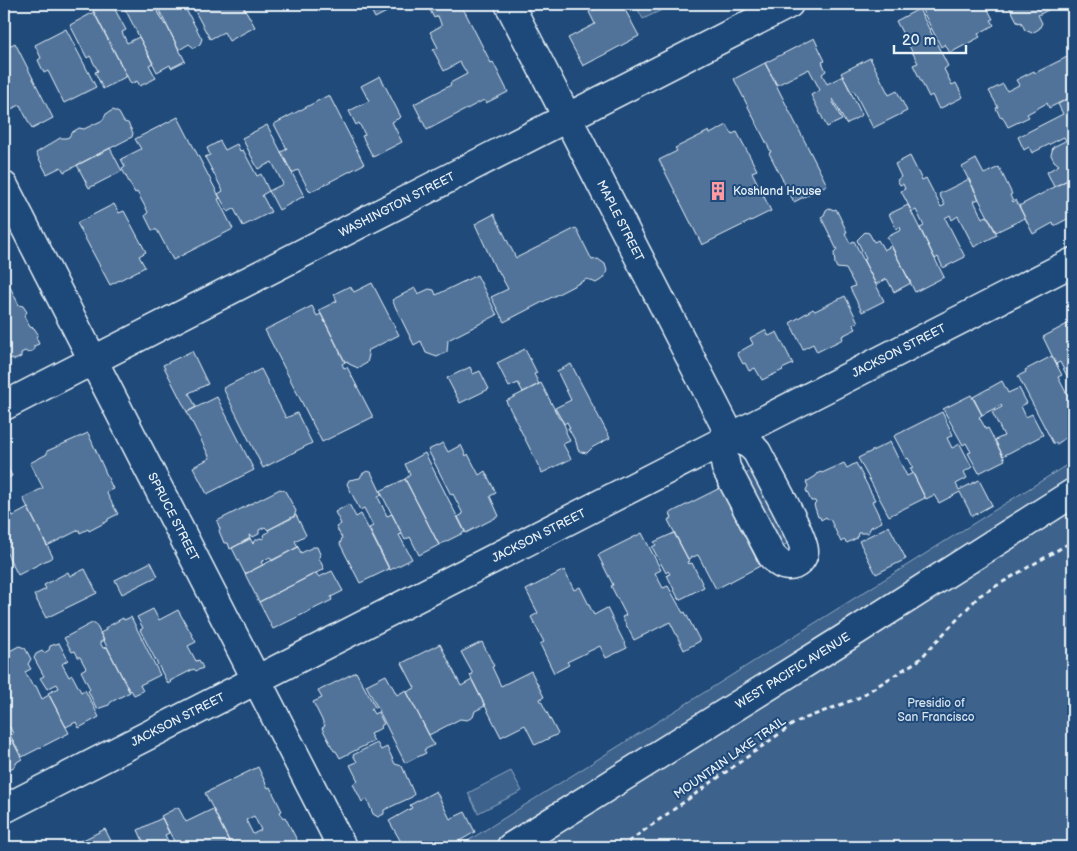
<svg xmlns="http://www.w3.org/2000/svg" width="1077" height="851" viewBox="0 0 1077 851" font-family="'Balsamiq Sans',sans-serif">
<style>
.green{fill:#3c628c;stroke:#92aac2}
.building{fill:#517399;stroke:#e8f1f8;fill-rule:evenodd}
.lines{fill:none;stroke-linecap:round;stroke-linejoin:round}
.minor-casing{stroke:#e8f1f8;stroke-width:31}
.path{stroke:#e8f1f8;stroke-width:3;stroke-dasharray:5 4;stroke-linecap:butt}
.minor{stroke:#1f4a7a;stroke-width:28}
.labels{text-anchor:middle;dominant-baseline:central;stroke-width:4;stroke-linejoin:round;paint-order:stroke}
.poi-label{font-size:12px;fill:#e8f1f8;stroke:#1f4a7a;text-anchor:start}
.street-label{font-size:12px;fill:#e8f1f8;stroke:#1f4a7a}
.park-label{font-size:12px;fill:#d7e3ed;stroke:#1f4a7a}
</style>
<rect width="100%" height="100%" fill="#1f4a7a"/>
<filter id="ink" filterUnits="userSpaceOnUse"><feTurbulence type="fractalNoise" baseFrequency=".02" numOctaves="2"/><feDisplacementMap in="SourceGraphic" scale="10" xChannelSelector="R" yChannelSelector="G"/><feConvolveMatrix kernelMatrix="1 2 1 2 8 2 1 2 1" color-interpolation-filters="sRGB"/></filter>
<g filter="url(#ink)">
<!-- green -->
<path class="green" d="M635,4h39l-31,15z
M1073,461v386h-615z
M753,471l35,70 -1,3 -6,2 -38,-66 5,-8z
M511,771l11,20 -44,22 -10,-20z"/>
<!-- building -->
<path class="building" d="M107,4h5l14,26 -4,2 5,11 12,-6 14,26 -4,2 7,13 -16,8 -3,-5 -6,3 -38,-73z
M126,4h28l11,21 1,-1 19,37 -14,7 -1,-3 -13,7 -34,-67z
M156,4h27l19,35 -2,5 -6,4 -5,-4 -10,6z
M191,4h51l13,23 -26,14 -5,-9 -14,7z
M373,4h29l-27,14 -6,-12z
M427,4h35l-3,1 6,7 26,51 2,-1 15,30 -22,11 -2,-3 -57,30 -13,-26 37,-19 -1,-2 17,-9 -7,-12 -16,9 -11,-21 5,-2 -8,-16 11,-6v-2l-3,-8 -4,2z
M547,4h16l-10,5 -2,-4 -2,2z
M605,4h17l17,32 -56,30 -15,-28 27,-14 -6,-12z
M923,4h62l8,15 -2,1 3,5 -16,9 2,3 -30,16 -5,-9 -4,3 -21,-41z
M1008,4h52l-22,11 4,8 -3,6 -7,4 -7,-3 -4,-8 -3,1z
M919,9l29,57 -4,3 8,16 4,-2 7,14 -24,12 -7,-14 -3,2 -16,-32 5,-2 -22,-42z
M94,12l33,64 -24,13 -8,-17 3,-1 -8,-15 -3,2 -17,-33z
M66,29l30,58 -32,16 -16,-32 -4,2 -6,-13 3,-2 -6,-13z
M814,38l11,23 -3,1 4,9 -4,3 5,10 16,-8 19,39 -16,9 -13,-25 -1,1 10,20 -15,7 -16,-32 9,-5 -11,-21 -32,16 -12,-22z
M15,43l38,75 -21,11 -12,-24 -11,5 -5,-11v-50z
M1073,54v42l-24,12 -2,-5 -20,11 2,3 -21,10 -6,-11 -2,1 -4,-9 2,-1 -9,-16 14,-7 4,7 12,-6 -3,-5 18,-9 1,2z
M870,58l19,37 8,-4 10,20 -34,17 -19,-37 -3,1 -10,-19z
M765,63l62,122 -33,17 -25,-49 2,-1 -37,-73z
M380,76l21,41 -9,5 10,20 -29,15 -11,-21 3,-1 -6,-12 -3,2 -7,-14 20,-10 -8,-15z
M329,95l35,69 -54,28 -12,-22 -6,3 -11,-21 6,-3 -13,-25z
M1073,96v41l-7,4 -2,-4 -32,16 -3,-6 -5,3 -6,-13 45,-23 -5,-10z
M113,110l6,3 5,9 4,1 5,10 -1,4 -68,35 -3,-5 -14,7 -11,-21 24,-15h6l3,-1 2,-4 8,-5 5,1 19,-9 3,-6z
M178,117l42,81 -2,1 15,30 -60,31 -16,-30h-5l-7,-14 3,-4 -11,-20 -2,1 -13,-24 3,-2 -4,-8 20,-10 -6,-10z
M267,125l37,71 -25,14 -10,-19 14,-7 -11,-22 -14,7 -16,-31z
M727,125l5,9 5,-2 20,38 -5,2 19,39 -69,34 -43,-85 18,-9 -2,-3 34,-17 1,3z
M1073,137v40l-19,10 -7,-15 12,-7 -5,-4 -3,-6 2,-8z
M220,141l5,9 12,-6 3,7 3,-1 14,26 4,-2 8,17 -7,4 9,17 -28,14 -9,-17 -6,3 -10,-18 5,-3 -18,-34 5,-2 -3,-7z
M110,148l12,23 -33,17 -12,-23z
M910,156l12,24 4,-2 15,29 4,-2 -6,-11 30,-15 10,20 -5,2 8,17 5,-2 10,19 -23,12 -16,-31 -6,4 -2,-5 -5,3 20,39 -22,11 -5,-11 -3,2 -15,-31 4,-2 -8,-16 -4,2 -11,-21 4,-2 -2,-5 -3,1 -3,-5 4,-3 -6,-13z
M976,159l8,15 15,-7 13,27 -2,1 3,7 3,-2 9,18 -29,14 -34,-65z
M1073,177v39l-19,10 -1,-3 -20,11 -14,-28z
M114,204l5,9 5,-2 22,41 -7,4 6,11 -35,18 -33,-62z
M908,205l36,72 -29,15 -28,-55 14,-7 -1,-3 -4,2 -7,-15z
M829,208l5,2 2,-1 11,23 -2,1 5,10 4,-2 30,60 -22,11 -12,-24 5,-2 -9,-17 -9,-1 -2,-4 -1,-11 3,-3 -16,-33 3,-2 2,-5z
M494,214l22,44 60,-30 16,32 6,-1 7,5 2,7 -3,7 -8,5 -9,-4 -83,43 -13,-25 17,-8 -10,-19h-2l-21,-46z
M865,232l4,1 5,9 4,-2 6,10 7,-4 20,37 -17,9 -7,-13 -11,5 -13,-24 3,-1 -9,-19z
M4,275l15,30 4,1 4,6 -3,4 6,11 4,1 4,6 -2,3 3,7 -5,2v4l-6,3 -3,-2 -4,2v4l-7,3 -3,-2 -6,3z
M477,275l20,40 -49,25 -1,12 -10,5 -11,-4 -5,-12 -7,4 -22,-45 23,-12 3,6 11,-5 5,1 2,5z
M372,283l27,52 -32,16 2,4 -2,8 -9,5 -9,-4 -2,-3 -2,1 -26,-52 18,-9 -3,-7 16,-8 4,6z
M845,296l13,26 -5,2 3,5 -14,7 1,3 -26,13 -4,-8 -10,5 -13,-26 23,-14 2,2z
M312,306l5,10 4,-2 24,48 -3,2 2,4 3,-1 26,50 -51,25 -57,-112z
M1073,321v67l-13,-26 -4,2 -13,-27z
M765,330l4,6 8,-4 16,32 -11,5 1,1 -21,10 -7,-12 -6,3 -4,-8 -2,1 -6,-11 16,-9 -3,-6z
M525,349l12,24 -3,1 5,10 -16,8 -5,-9 -9,4 -12,-24z
M192,351l16,33 -19,9 7,14 -9,5 -24,-47z
M1052,356l10,19 -4,2 15,29v35l-3,-6 -13,9 -4,-1 -35,-67 8,-4 -1,-2z
M571,364l39,74 -17,9 -6,6 -6,-1 -3,-2 -2,-8 -8,-14h2l-3,-6 -3,2 -9,-16 16,-8 -14,-29z
M470,367l3,7 7,-3 9,18 -29,14 -13,-25z
M261,369l25,49 11,-5 15,30 -49,25 -40,-80z
M1002,381l6,12 11,-5 8,15 -6,3 5,11 6,-3 11,21 -40,21 -8,-16 9,-4 -12,-24 10,-5 -1,-2 -19,10 -9,-18z
M541,383l18,35 3,2 4,9v3l4,9 -7,3 8,15 -29,14 -36,-72z
M971,395l11,20 -3,2 7,12 2,-1 17,32 -26,13 -11,-20 3,-1 -5,-9 -3,2 -20,-36z
M217,397l37,73 -47,24 -14,-27 17,-9 -23,-46z
M942,412l11,23 -6,3 5,10 8,-4 12,23 -8,5 3,6 -11,6 3,6 20,-10 13,25 -20,11 -12,-24 -21,11 -5,-8 -8,4 -16,-31 3,-1 -5,-9 -2,1 -12,-23z
M88,433l25,56 -7,3 12,22 -10,5v2l-19,10 -1,-2 -8,4 -1,-3 -32,16 -24,-48 20,-10 -13,-25 17,-9v-3z
M890,442l17,34 6,-3 12,25 -36,18 -31,-58z
M443,443l5,9 13,-7 5,11 2,-2 11,21 6,-4 11,22 -6,3 9,20 -33,17 -8,-16 5,-3 -10,-20 -2,1 -23,-45z
M425,453l40,79 -26,13 -34,-66 5,-4 -5,-11z
M4,460l8,16 -8,4z
M844,463l3,5 9,-5 19,37 -3,1 10,21 -11,5 -3,6h-10l-1,5 -10,5 -3,-3 -3,2 -11,-23 -2,1 -2,-3 -5,3 -1,-3h-2l-4,-12 2,-2 -1,-2h-4l-5,-11 2,-4 -2,-4 10,-6v-2l5,-2 1,1z
M367,471l4,1 11,23 -4,2 9,19 5,-2 10,20 -3,1 13,24 -22,11 -21,-42 4,-2 -9,-18 -4,2 -13,-26 2,-4 11,-2 2,-4z
M405,479l34,66 -20,10 -9,-18 -5,3 -25,-49z
M720,488l40,78 -44,23 -18,-34 -10,4 -20,-39 4,-2 -2,-5z
M280,489l5,2 11,20 -2,6 -26,13 -3,-3 -6,3v4l-6,3 -4,-2 1,4 -20,10 -2,-6h-4l-5,-12 1,-2 -3,-8z
M349,504l7,13 5,-3 28,55 -29,14 -20,-39 2,-6 -6,-11 5,-3 -6,-12z
M28,508l25,49 -35,18 -14,-27v-38l2,4 4,-3 3,5z
M296,515l10,20 -11,6 3,6 -26,14 -2,-4 -9,5 2,3 -18,9 -13,-26 18,-10 3,6 1,-3 6,-3 4,1 -1,-4 6,-3 -1,-2z
M889,526l17,33 -30,15 -17,-33z
M642,533l19,37 -6,3 8,15 5,-2 15,27 2,-1 15,29 -16,9 -14,-28 -36,18 -12,-23 4,-2 -15,-29 2,-1 -15,-30z
M674,533l15,28 -2,1 1,2 4,-1 12,24 -25,13 -12,-25 3,-1 -2,-3 -2,2 -14,-26 4,-2 -2,-3z
M298,547l3,6 12,-6h4l3,7 -1,4 5,11 -65,33 -14,-28z
M151,562l7,14 -36,18 -7,-14z
M85,569l12,24 -51,25 -12,-23 12,-6 -2,-4 24,-13 2,4z
M564,570l10,20 6,-3 14,28 13,-7 20,40 -21,10 -6,-12 -33,16 2,3 -15,8 -14,-29 4,-2 -13,-25 7,-4 -12,-23z
M332,571l11,20 -12,6 1,3 -59,29 -14,-27 57,-29 3,4z
M153,609l6,11 19,-10 18,32 -8,4 8,15 3,-1 4,8 -7,3 -2,-2 -24,12 1,1 -3,2 -28,-54 3,-2 -6,-11z
M131,617l29,58 -20,10 3,6 -9,4 -3,-5 -2,1 -29,-58 6,-3 -1,-2 18,-10 1,2z
M92,623h3l9,17 -4,2 3,6 4,-1 23,45 -19,10 -2,3 -12,4 -9,-18 2,-2 -9,-18 5,-3 -6,-11h-2l-3,-6 -3,1 -8,-14z
M482,642l12,24 -2,1 9,19 30,-15 13,26 -4,2 18,35 -23,11 -10,-20 -24,12 -29,-57 -2,-5 3,-1 -12,-22z
M59,643l9,17 -6,4 7,13 3,-2 9,17 4,-2 14,27 -20,11 -3,-6 -10,5 -18,-34 11,-5 -2,-4 -10,5 -7,-11 4,-2 -10,-18 2,-4 6,-3 2,2 5,-3 1,-4z
M440,644l21,42 11,-6 13,26 -10,5 -2,6 -6,3 -7,-1 -31,16 -22,-43 8,-4 -13,-25z
M19,646l6,2 6,11 -3,5 3,5 -6,3 7,13 4,1 6,13 7,-4 20,38 -47,24 -12,-22 3,-1 -3,-7 -3,2 -3,-6v-69z
M356,672l19,35 -4,2 3,5 4,-2 6,12 -4,2 1,2 -11,6 4,7 -34,17 -4,-7h-2l-12,-23 3,-2 -12,-24 9,-4 -4,-7z
M386,675l11,20 9,-5 28,55 -10,5 2,3 -21,10 -39,-78z
M12,740l10,19 -5,3 -2,4 -5,3 -3,-2 -3,2v-25z
M377,743l4,7 6,-3 8,17 7,2 12,28 -2,3 -28,13v4l-6,3 -5,-3 -6,-15 -5,3 -9,-18 5,-3 -8,-16 7,-3 -4,-7z
M258,767l10,21 2,-1 12,24 -2,1 3,6 2,-1 13,25 -11,5h-55l-27,-54zM254,816l7,14 -8,4 -7,-14z
M436,791l14,28 15,-7 10,20 -26,15h-45l-15,-26 23,-13 -2,-3z
M178,807l8,15 27,-13 19,38h-55l-16,-31z
M162,818l7,15 -4,2 6,12h-40l12,-6 -5,-11z
M105,829l9,18h-24l-5,-8z
M85,839l5,8h-21z"/>
<g class="lines">
<!-- minor casing -->
<g class="minor-casing">
<path id="minor" d="M509,4l222,433
M4,186l338,661
M4,406l785,-402
M731,437c11,2 19,6 26,15 8,17 48,86 47,99 -1,8 -7,15 -16,15 -7,0 -11,-5 -16,-10l-46,-88 -3,-16z
M4,809l1069,-547
M511,847l326,-204 236,-150"/>
</g>
<!-- path -->
<path class="path" d="M621,847l175,-125 62,-24 61,-38 60,-64 94,-55"/>
<!-- minor -->
<use href="#minor" class="minor"/>
</g>
</g>
<!-- icons -->
<defs>
<g id="building-bare" transform="scale(1.5)"><path d="M-4-6H4V6H1V3H-1V6H-4ZM-2.5-4.3h1.7v1.8h-1.7ZM.8-4.3h1.7v1.8H.8ZM-2.5-1h1.7V.8h-1.7ZM.8-1h1.7V.8H.8Z" fill="#ff9aa2" stroke="#1f4a7a" stroke-width="2.5" paint-order="stroke"/></g>
</defs>
<g fill-rule="evenodd">
<use href="#building-bare" x="718" y="191"/>
</g>
<g class="labels">
<!-- poi labels -->
<g class="poi-label">
<text x="733" y="191">Koshland House</text>
</g>
<!-- street labels -->
<g class="street-label">
<text transform="translate(397 205) rotate(-27)">WASHINGTON STREET</text>
<text transform="translate(620 221) rotate(63)">MAPLE STREET</text>
<text transform="translate(899 351) rotate(-27)">JACKSON STREET</text>
<text transform="translate(173 517) rotate(63)">SPRUCE STREET</text>
<text transform="translate(539 536) rotate(-27)">JACKSON STREET</text>
<text transform="translate(793 671) rotate(-32)">WEST PACIFIC AVENUE</text>
<text transform="translate(178 720) rotate(-27)">JACKSON STREET</text>
<text transform="translate(730 758) rotate(-35)">MOUNTAIN LAKE TRAIL</text>
</g>
<!-- park labels -->
<g class="park-label">
<text x="936" y="703">Presidio of<tspan x="936" dy="14">San Francisco</tspan></text>
</g>
</g>
<!-- margin -->
<rect width="1077" height="851" fill="none" stroke="#1f4a7a" stroke-width="20"/>
<rect x="10" y="10" width="1057" height="831" fill="none" stroke="#e8f1f8" stroke-width="2" filter="url(#ink)"/>
<!-- scale -->
<path d="M894 45v8h72v-8" fill="none" stroke="#e8f1f8" stroke-width="2.5"/>
<text x="902" y="45" font-size="15" fill="#e8f1f8" stroke="#1f4a7a" stroke-width="4" paint-order="stroke">20 m</text>
</svg>
